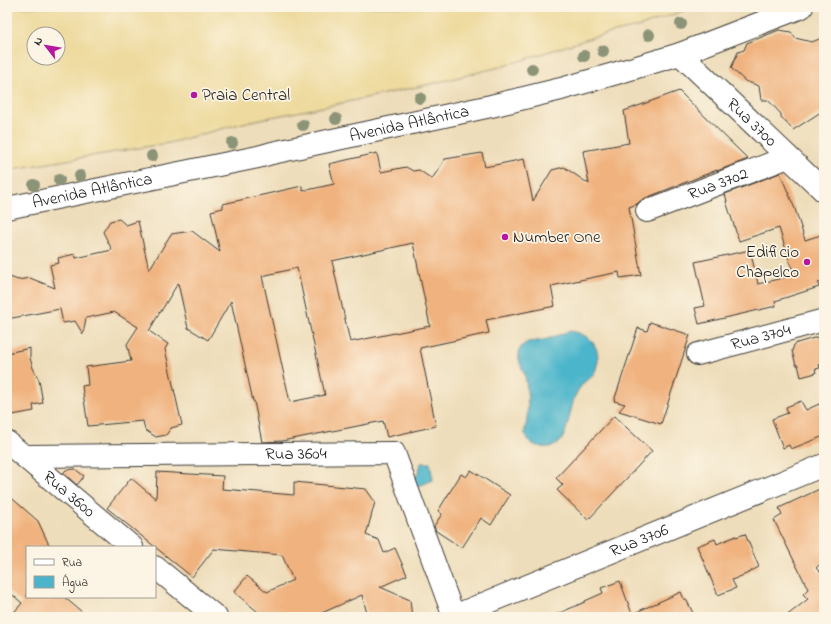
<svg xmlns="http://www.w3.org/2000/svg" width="831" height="624" viewBox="0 0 831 624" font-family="'Indie Flower',sans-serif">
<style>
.sand{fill:#eeda9e;stroke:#857b5d;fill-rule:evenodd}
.water{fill:#4cb5cb;stroke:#346874}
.building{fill:#f0b27e;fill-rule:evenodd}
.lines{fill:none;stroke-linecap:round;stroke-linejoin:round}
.minor-casing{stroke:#3c3934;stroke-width:24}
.major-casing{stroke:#3c3934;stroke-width:24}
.minor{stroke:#fff;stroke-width:22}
.major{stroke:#fff;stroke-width:22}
.tree{fill:#8c9478}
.poi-dot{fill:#b5179e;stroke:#fcf5e5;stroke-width:1.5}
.labels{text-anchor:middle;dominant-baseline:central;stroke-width:3.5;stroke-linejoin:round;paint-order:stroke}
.poi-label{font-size:17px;fill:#1c1c1c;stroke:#fcf5e5;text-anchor:start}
.street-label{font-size:17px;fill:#1c1c1c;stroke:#fcf5e5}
</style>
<rect width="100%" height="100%" fill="#fcf5e5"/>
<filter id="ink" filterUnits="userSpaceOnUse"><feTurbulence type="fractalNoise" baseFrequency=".025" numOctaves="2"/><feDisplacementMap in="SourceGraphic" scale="8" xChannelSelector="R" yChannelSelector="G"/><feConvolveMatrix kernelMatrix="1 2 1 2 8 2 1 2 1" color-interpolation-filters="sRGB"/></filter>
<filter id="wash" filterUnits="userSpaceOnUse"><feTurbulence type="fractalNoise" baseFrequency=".012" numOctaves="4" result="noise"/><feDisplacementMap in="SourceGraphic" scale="16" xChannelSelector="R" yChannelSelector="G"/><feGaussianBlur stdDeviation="0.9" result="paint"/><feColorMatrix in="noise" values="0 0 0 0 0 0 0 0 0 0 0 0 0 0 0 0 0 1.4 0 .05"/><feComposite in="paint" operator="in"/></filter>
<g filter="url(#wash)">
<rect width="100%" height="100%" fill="#eeddba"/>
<!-- sand -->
<path class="sand" d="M7,7h687l-53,19 -47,11 -90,29 -73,18 -98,21 -82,16 -82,22 -162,27zM34,34h24v24h-24z"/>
<!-- water -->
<path class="water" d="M570,331c16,2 29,12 28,30 -1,4 -2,10 -5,14 -2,2 -5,3 -7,6 -5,4 -8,9 -11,15 -4,10 -8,39 -15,46 -5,5 -15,7 -22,4 -6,-1 -11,-7 -13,-12 -1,-5 2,-11 2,-15 1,-9 1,-19 0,-28 0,-5 -1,-10 -2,-15 -3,-9 -10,-19 -4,-29 2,-2 5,-4 7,-5 4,-1 6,0 9,-1 11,-1 23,-7 33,-10z
M421,463h9l3,17 -19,8 -2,-8 7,-8z"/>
<g id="blocks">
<!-- building -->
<path class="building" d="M779,30l12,2 4,6 17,4 12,-5v73l-31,20 -12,-13v-3l-13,-14h-7l-2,-14 -14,-5 -14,-13 7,-16 6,-2 3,-7z
M679,91l69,68 -31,12v-1l-74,29 -6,5 -8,3 12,68 -21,3 -1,-6 -68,14 4,20 -69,14 3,13 -69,15 16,78 -49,11 -4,-16 -101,20 -20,1 -8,-41h-1l-22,-100 -23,39 -20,-12 -10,-45 -18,30 -1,-1v2l-10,17 19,13 -3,5 17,76 -11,3 -5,7 -10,2 -11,-7 -2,-9 -55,5 -6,-40 6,-1 -2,-18 45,-6 -4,-17 11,-17 -24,-15 -28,6 -3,16 -8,-13 -12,2 -3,-14 -53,10v-43l11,4 12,-2 25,10 -5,-23 9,-2 -1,-5 17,-4 1,4 36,-8 -9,-18 7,-11 9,-2 7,6 12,-4 11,49 22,-36 21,-3 28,21 -9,-41 12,-3v-4l79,-18 1,5 31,-7 -5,-20 48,-11 4,19 25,-5 7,4 6,-1 13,9 13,-20 37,-6 3,14 39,-8 9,42 19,-31 12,-3 25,17 -6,-33 46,-8 -5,-32zM413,243l17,83 -80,16 -18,-81zM297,268l28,127 -35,7 -28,-126z
M780,173l15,36 10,31 19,-6v47l-6,2 1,4 -44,14 1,5 -77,18 -4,-16 10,-2 -10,-44 55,-12 8,34 36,-9 -15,-47 -40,13 -13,-40h1l-2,-7z
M650,322l40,13 -29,89 -42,-13 6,-7 -11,-3 24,-73 9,3z
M824,335v28l-5,2 1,3 -5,1 1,4 -15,4 -3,-12h-2l-4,-14 2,-6 3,-2z
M30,348v10l3,10 6,12 4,23 -10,2 1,6 -27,5v-63z
M801,401l5,9 13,-6 5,9v23l-33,13 -2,-4 -6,3 -11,-29 16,-6 -2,-6z
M614,416l38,35 -64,69 -31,-30 6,-5 -7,-7z
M75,469l9,7 -7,9 -14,-12 3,-3z
M471,470l39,25 -19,30 -10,-7 -19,30 -26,-17 -2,-5 8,-12 -4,-3 23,-37 5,3z
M157,472l66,4 -1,13 72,6v-13l72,7 9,13 -9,33 13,5 5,13 11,-5 12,27 -27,12 30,13 2,17h-44l-6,-22 -49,22h-49l-30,-25 13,-16 20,16 26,-12 -11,-25 -68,-6 -22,28 -85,-69 24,-30 25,21z
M824,487v73l-8,8 6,6 2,-2v45h-39l23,-18 -5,-5 5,-5 -34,-69 8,-5 -3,-7z
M7,494l31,27 12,26h-23v50h37l24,20h-78l12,-14 -15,-13z
M745,534l14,33 -8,4v1l-19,8 4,8 -18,7 -21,-49 18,-7 2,5 19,-8v1z
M620,581l12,33 49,-22 3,7h2l9,18h-145l35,-15v-1l18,-8 -2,-5z"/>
</g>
</g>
<g filter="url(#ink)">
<use href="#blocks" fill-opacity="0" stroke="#3c3934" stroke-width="1"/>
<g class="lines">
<!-- minor casing -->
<g class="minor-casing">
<g id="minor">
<path id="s1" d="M647,211l141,-54"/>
<path id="s2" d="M698,354l126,-34"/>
<path id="s3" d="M7,442l125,105"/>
<path id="s4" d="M24,456l370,-3 60,164"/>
<path d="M155,567l61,50"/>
<path id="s5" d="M454,616l370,-151"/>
</g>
</g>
<!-- major casing -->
<g class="major-casing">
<g id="major">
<path id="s6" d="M680,54l144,137"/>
<path id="s7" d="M7,208l251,-51 14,-4 219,-47 70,-17 56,-16 63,-19 122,-47"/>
</g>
</g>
<!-- minor -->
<use href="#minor" class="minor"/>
<!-- major -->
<use href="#major" class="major"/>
</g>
<!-- trees -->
<g class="tree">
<circle cx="681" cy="24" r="6"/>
<circle cx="649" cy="35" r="6"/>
<circle cx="603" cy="51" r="6"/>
<circle cx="584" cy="56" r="6"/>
<circle cx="532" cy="69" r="6"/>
<circle cx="420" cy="98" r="6"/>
<circle cx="336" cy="119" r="6"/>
<circle cx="303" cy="125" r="6"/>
<circle cx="232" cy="143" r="6"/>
<circle cx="152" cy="156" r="6"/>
<circle cx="80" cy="176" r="6"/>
<circle cx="59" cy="180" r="6"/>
<circle cx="34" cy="185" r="6"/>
</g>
</g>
<!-- markers -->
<g class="poi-dot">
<circle cx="194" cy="95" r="4"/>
<circle cx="505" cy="237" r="4"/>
<circle cx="807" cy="262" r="4"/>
</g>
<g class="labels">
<!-- poi labels -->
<g class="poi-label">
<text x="202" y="95">Praia Central</text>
<text x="513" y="237">Number One</text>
<text x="799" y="252" text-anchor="end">Edificio<tspan x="799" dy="20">Chapelco</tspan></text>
</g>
<!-- street labels -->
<g class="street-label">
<text stroke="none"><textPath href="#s6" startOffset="99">Rua 3700</textPath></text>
<text stroke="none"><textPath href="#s7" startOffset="411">Avenida Atlântica</textPath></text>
<text stroke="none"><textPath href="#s1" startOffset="76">Rua 3702</textPath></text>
<text stroke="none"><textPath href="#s7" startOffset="87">Avenida Atlântica</textPath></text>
<text stroke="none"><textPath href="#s2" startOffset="65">Rua 3704</textPath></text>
<text stroke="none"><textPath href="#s4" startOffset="272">Rua 3604</textPath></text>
<text stroke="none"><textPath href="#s3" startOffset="81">Rua 3600</textPath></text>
<text stroke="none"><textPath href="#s5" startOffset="200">Rua 3706</textPath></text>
</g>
</g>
<!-- margin -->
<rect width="831" height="624" fill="none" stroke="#fcf5e5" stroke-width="24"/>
<!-- legend -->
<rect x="26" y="546" width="130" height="52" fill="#fcf5e5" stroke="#a29e95"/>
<rect x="34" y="559" width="20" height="6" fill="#ffffff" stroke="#a29e95"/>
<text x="62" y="566" font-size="12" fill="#1c1c1c">Rua</text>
<rect x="34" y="576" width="20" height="12" fill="#4cb5cb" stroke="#a29e95"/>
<text x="62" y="586" font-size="12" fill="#1c1c1c">Água</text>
<!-- north arrow -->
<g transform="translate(46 46) rotate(301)"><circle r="19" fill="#fcf5e5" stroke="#a29e95"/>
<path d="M0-3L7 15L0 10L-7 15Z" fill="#b5179e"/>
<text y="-6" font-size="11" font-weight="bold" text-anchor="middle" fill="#1c1c1c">N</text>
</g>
</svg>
